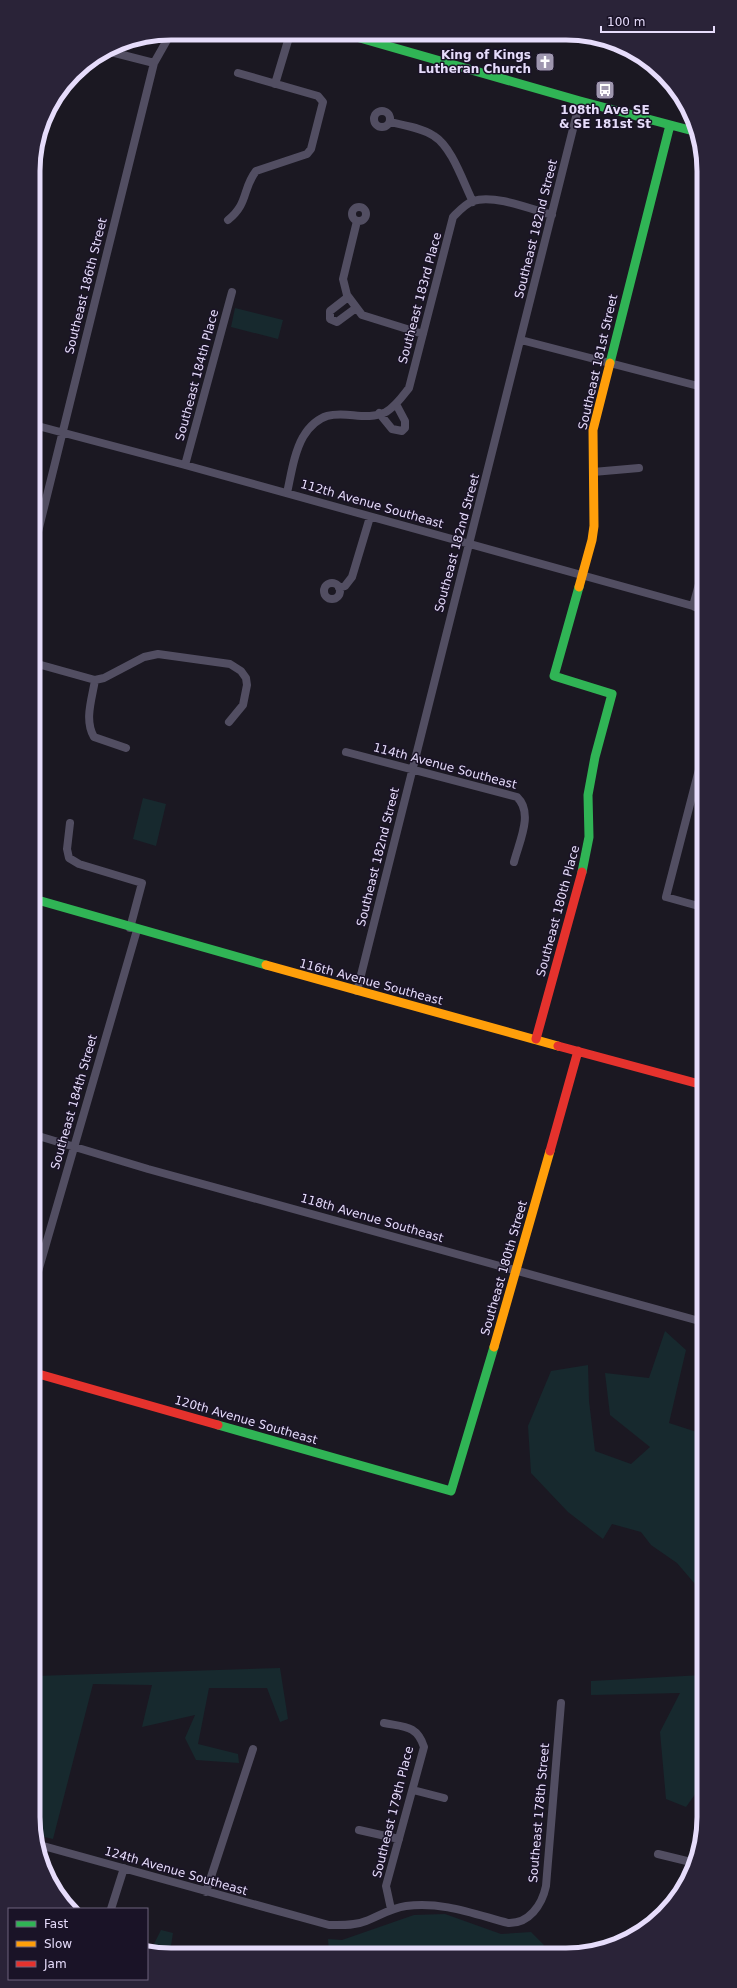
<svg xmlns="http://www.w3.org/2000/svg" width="737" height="1988" viewBox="0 0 737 1988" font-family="'DejaVu Sans',sans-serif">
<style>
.green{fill:#17292e}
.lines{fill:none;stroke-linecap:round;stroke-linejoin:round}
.street{stroke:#524e62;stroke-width:8}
.fast{stroke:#30b455;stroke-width:9}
.slow{stroke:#ff9f0a;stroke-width:9}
.jam{stroke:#e5322d;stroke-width:9}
.labels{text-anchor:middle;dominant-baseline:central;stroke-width:3;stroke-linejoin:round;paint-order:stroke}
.poi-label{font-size:12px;font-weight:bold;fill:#e6dcfb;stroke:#1a1327;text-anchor:end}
.street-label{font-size:12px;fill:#e6dcfb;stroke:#1a1327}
.rim{fill:none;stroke:#e6dcfb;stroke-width:5}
</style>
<rect width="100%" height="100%" fill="#1b1822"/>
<!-- green -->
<path class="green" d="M235,308l48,12 -5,19 -47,-12z
M143,798l23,6 -10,42 -23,-7z
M665,1331l21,19 -17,73 34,11v149l-8,1 -18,-21 -26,-18 -10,-13 -29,-8 -9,15 -35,-27 -37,-39 -3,-47 23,-55 37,-6 1,36 6,50 36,13 19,-17 -40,-32 -5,-42 44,5z
M280,1668l8,51 -8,3 -13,-34h-58l-11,56 40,10 1,9 -43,-3 -11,-22 10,-23 -53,12 10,-42 -59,-1 -40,155 -17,-4 -1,-159z
M703,1675l1,112 -3,-1 -15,21 -20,-8 -6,-67 20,-39 -89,2v-14z
M445,1914l56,20 30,-2 13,13 -4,7h-211l-1,-13 14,1 72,-25z
M161,1930l12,3 -3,19h-20z"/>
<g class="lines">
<!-- street -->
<path class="street" d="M107,51l47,12
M275,84l15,-50
M374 119a8 8 0 1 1 16 0a8 8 0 1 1-16 0Z
M390,122c14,3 32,6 44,14 18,11 29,46 39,66
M352 214a7 7 0 1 1 14 0a7 7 0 1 1-14 0Z
M228,220c21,-17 14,-31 28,-49l51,-17 4,-5 12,-47 -5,-6 -80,-23
M357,221l-14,58 4,16 15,20 61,19
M348,297l-18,14v8l7,3 19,-14
M521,340l181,47
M379,413l13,16 10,2 3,-3v-7l-9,-17
M34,425l151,40 508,141 9,4
M185,465l47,-173
M593,472l46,-4
M287,493c4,-18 7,-40 16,-56 25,-41 55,-11 83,-25 10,-6 16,-15 23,-24l44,-171c6,-6 12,-13 20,-16 21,-7 58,8 79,14
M34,548l120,-485 17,-30
M324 591a8 8 0 1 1 16 0a8 8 0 1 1-16 0Z
M339,588l6,-2 7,-9 18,-60
M693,606l9,-33
M34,663l61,17 9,-2 40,-21 14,-3 72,10 11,7 5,7 1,7 -4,20 -14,17
M95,680c-3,19 -11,40 -1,57l32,11
M346,752l171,45c17,16 2,45 -3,65
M702,758l-36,139 36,10
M70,823l-3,26 2,9 10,6 63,19 -12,45
M357,991l223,-890
M35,1135l113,34 555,153
M35,1282l102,-352
M384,1723c20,4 33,2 40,24l-38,139 5,23
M413,1790l31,8
M359,1830l40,9
M36,1844l293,81c12,0 25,1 37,-4 13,-5 25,-13 40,-15 35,-5 68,8 102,17 21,1 34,-18 38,-37l15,-183
M658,1854l37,9
M206,1892l47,-143
M111,1909l13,-41"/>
<!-- fast -->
<path class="fast" d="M346,34l234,67 117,31
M610,363l60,-238
M579,587l-25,89 58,18 -17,63 -7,38 1,42 -7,35
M34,899l232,66
M218,1425l233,66 43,-144"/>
<!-- slow -->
<path class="slow" d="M579,587l13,-47 2,-14 -1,-96 17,-67
M266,965l292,81
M494,1347l56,-196"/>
<!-- jam -->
<path class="jam" d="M536,1039l46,-167
M558,1046l145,39
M550,1151l28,-100
M35,1373l183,52"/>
</g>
<!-- icons -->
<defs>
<g id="church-square" transform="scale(1)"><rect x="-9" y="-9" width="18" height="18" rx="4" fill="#9f97af" stroke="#1a1327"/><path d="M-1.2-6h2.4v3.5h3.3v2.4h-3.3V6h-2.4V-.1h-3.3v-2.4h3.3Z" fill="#fff"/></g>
<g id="bus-square" transform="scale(1)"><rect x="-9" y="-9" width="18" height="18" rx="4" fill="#9f97af" stroke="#1a1327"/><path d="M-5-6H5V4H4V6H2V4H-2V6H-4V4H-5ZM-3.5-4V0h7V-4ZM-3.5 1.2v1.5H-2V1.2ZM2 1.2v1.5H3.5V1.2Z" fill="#fff"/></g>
</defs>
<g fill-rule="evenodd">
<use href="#church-square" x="545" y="62"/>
<use href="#bus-square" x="605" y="90"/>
</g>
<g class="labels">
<!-- poi labels -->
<g class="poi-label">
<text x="531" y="55">King of Kings<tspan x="531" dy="14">Lutheran Church</tspan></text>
<text x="605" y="110" text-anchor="middle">108th Ave SE<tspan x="605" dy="14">&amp; SE 181st St</tspan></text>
</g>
<!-- street labels -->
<g class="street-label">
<text transform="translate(536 229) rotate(-76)">Southeast 182nd Street</text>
<text transform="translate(86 286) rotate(-76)">Southeast 186th Street</text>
<text transform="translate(420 298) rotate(-75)">Southeast 183rd Place</text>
<text transform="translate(598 362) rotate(-77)">Southeast 181st Street</text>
<text transform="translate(197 375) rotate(-75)">Southeast 184th Place</text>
<text transform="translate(372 504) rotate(16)">112th Avenue Southeast</text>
<text transform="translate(457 543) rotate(-75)">Southeast 182nd Street</text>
<text transform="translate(445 766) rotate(15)">114th Avenue Southeast</text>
<text transform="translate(378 857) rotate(-76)">Southeast 182nd Street</text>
<text transform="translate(558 911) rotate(-75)">Southeast 180th Place</text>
<text transform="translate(371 982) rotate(15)">116th Avenue Southeast</text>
<text transform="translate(74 1102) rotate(-74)">Southeast 184th Street</text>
<text transform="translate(372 1218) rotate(16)">118th Avenue Southeast</text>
<text transform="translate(504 1268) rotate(-74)">Southeast 180th Street</text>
<text transform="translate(246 1420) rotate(16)">120th Avenue Southeast</text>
<text transform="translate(393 1812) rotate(-76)">Southeast 179th Place</text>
<text transform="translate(539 1813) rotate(-85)">Southeast 178th Street</text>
<text transform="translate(176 1871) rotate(16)">124th Avenue Southeast</text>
</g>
</g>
<!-- crop -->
<path d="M0 0H737V1988H0ZM171 40H566A131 131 0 0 1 697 171V1817A131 131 0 0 1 566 1948H171A131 131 0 0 1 40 1817V171A131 131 0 0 1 171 40Z" fill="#2a2338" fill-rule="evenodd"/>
<path class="rim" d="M171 40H566A131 131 0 0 1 697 171V1817A131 131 0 0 1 566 1948H171A131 131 0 0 1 40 1817V171A131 131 0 0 1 171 40Z"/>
<!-- legend -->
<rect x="8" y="1908" width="140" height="72" fill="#1a1327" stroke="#6c637c"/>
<rect x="16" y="1921" width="20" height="6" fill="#30b455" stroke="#6c637c"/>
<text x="44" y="1928" font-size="12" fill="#e6dcfb">Fast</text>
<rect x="16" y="1941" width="20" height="6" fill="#ff9f0a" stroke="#6c637c"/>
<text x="44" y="1948" font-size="12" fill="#e6dcfb">Slow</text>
<rect x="16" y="1961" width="20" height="6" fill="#e5322d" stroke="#6c637c"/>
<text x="44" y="1968" font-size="12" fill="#e6dcfb">Jam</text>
<!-- scale -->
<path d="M601 26v6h113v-6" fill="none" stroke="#e6dcfb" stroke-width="2"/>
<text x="607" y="26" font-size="12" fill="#e6dcfb" stroke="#1a1327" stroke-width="3" paint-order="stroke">100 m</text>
</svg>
